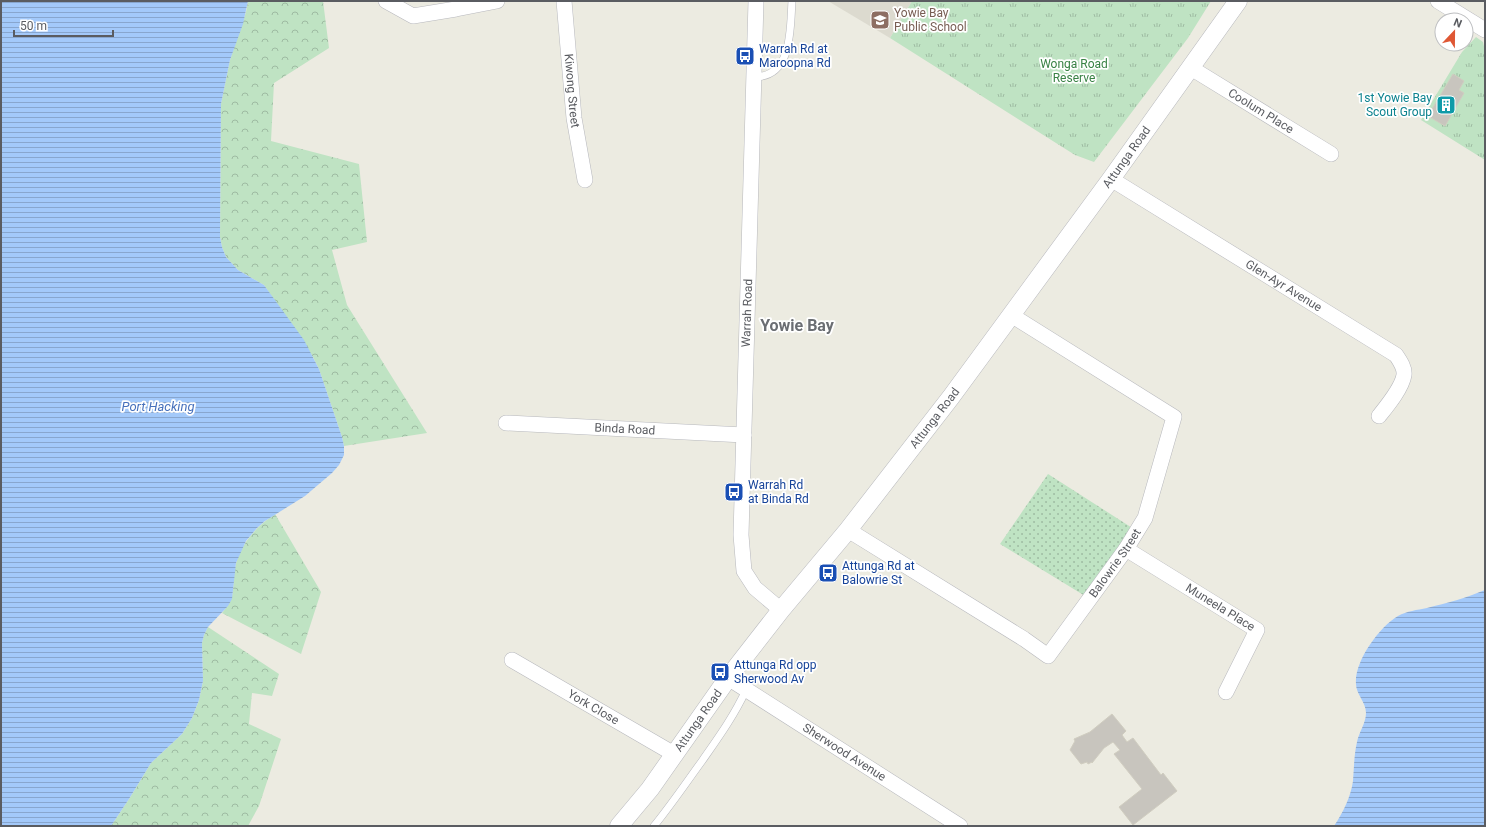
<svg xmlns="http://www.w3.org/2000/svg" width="1486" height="827" viewBox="0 0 1486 827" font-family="Roboto,sans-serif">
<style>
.education{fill:#dcdacf}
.grass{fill:url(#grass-dots)}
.forest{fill:url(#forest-crowns)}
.park{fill:url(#park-tufts)}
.water{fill:url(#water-rules)}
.building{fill:#c8c5be;stroke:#d0cdc0}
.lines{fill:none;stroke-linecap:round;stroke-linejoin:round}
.service-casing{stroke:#b7b8bd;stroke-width:8}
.minor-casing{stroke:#b7b8bd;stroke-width:16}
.tertiary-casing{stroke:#b7b8bd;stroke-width:19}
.service{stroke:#fff;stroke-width:7}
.minor{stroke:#fff;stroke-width:15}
.tertiary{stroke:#fff;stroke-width:18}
.labels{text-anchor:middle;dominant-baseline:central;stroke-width:3.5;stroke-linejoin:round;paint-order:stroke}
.education-label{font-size:12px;fill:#785e54;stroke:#fff;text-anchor:start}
.transit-label{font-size:12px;fill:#164399;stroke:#fff;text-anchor:start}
.park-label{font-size:12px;fill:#398245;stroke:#fff}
.street-label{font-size:12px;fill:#5a5c61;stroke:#fff}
.culture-label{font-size:12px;fill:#0d838f;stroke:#fff;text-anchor:end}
.water-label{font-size:13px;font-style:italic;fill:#4771bc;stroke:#fff}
.district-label{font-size:16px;font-weight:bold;fill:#6b6e73;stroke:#fff}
</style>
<defs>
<pattern id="grass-dots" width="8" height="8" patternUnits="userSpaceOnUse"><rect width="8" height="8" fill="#bfe3c3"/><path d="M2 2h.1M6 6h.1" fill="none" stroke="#9ebba2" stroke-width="1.8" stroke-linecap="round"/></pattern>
<pattern id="forest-crowns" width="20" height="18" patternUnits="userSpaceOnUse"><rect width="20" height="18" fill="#bfe3c3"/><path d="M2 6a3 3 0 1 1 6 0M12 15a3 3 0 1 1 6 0" fill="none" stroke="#9ebba2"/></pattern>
<pattern id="park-tufts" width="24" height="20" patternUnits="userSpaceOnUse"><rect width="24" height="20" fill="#bfe3c3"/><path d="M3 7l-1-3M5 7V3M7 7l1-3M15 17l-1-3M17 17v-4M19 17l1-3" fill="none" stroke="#9ebba2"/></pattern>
<pattern id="water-rules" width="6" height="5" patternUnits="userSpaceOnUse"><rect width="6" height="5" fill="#a3c9fa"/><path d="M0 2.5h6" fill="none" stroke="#88a6ce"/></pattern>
</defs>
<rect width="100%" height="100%" fill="#ecebe1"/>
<!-- education -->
<path class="education" d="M828,1h84l-22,37z"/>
<!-- grass -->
<path class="grass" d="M1048,474l89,57 -47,68 -90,-55z"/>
<!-- forest -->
<path class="forest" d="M248,1h75l6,47 -55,35 -3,58 88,23 8,78 -35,8 15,55 80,128 -83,13 -2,-9 -23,-68 -6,-12 -49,-72 -26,-15 -12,-13 -4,-10 -2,-10 1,-133 9,-44 16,-48z
M275,514l46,78 -20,62 -79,-41c17,-19 8,-27 14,-49 5,-21 21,-38 39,-50z
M208,627l71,47 -7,22 -20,-3 -3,31 32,15 -22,67 -11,20h-137l18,-27 22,-36 31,-29 10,-16 7,-18 4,-19 -1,-38 2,-8z"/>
<!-- park -->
<path class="park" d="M912,1h299l-23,37 -94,124 -19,-7 -185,-117z
M1476,37l7,5 2,9v109l-64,-40 41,-68z"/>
<!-- water -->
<path class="water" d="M1,1h247l-5,23 -13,36 -9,44 -1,133 2,10 4,10 12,13 26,15 40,55 15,29 23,68 2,9v9l-5,10 -7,8 -27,23 -40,25 -8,7 -11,13 -10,22 -4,36 -4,7 -20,21 -4,8 -2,8 1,38 -4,19 -7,18 -10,16 -31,29 -22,36 -18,27h-110z
M1485,590v236h-151c9,-13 17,-30 19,-45 1,-13 1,-26 4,-39 2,-10 9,-19 9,-29 0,-11 -10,-19 -10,-29 -2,-22 23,-57 42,-68 9,-5 19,-6 29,-8 20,-5 39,-10 58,-18z"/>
<!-- building -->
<path class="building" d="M1453,74l11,7 -5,9 5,3 -19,33 -17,-10z
M1112,714l14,17 -4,4 5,7 6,-4 28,37 2,-2 14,18 -44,34 -14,-18 23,-18 -28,-35 6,-4 -7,-8 -9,6 -12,15v-1l-4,2 -1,-2 -6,2 -11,-14 5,-9 -1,-2 16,-7z"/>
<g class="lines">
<!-- service casing -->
<g class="service-casing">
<path id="service" d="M754,77c39,0 36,-48 38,-76
M654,826c17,-21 32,-43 48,-65 16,-23 32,-45 44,-71"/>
</g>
<!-- minor casing -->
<g class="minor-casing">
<g id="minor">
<path d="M386,1l27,15 43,-7 41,-8"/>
<path id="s1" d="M564,1l10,117 11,62"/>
<path d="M756,1l-15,534 3,36 11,17 26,22"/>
<path d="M1438,1l47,29"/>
<path id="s2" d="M1191,68l140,86"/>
<path id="s3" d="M1111,179l285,176c4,6 9,13 8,20 -2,13 -17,31 -25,41"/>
<path id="s4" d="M506,423l238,12"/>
<path id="s5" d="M848,530l176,109 24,17 78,-107 19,-31 29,-101 -163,-102"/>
<path id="s6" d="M1126,549l131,81 -31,62"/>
<path id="s7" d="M512,660l162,94"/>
<path id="s8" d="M728,678l232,148"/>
</g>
</g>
<!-- tertiary casing -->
<g class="tertiary-casing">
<g id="tertiary">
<path id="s9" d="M619,826l31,-37 78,-111 53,-68 67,-80 103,-133 160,-218 127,-178"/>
</g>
</g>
<!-- service -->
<use href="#service" class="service"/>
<!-- minor -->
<use href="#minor" class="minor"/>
<!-- tertiary -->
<use href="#tertiary" class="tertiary"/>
</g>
<!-- icons -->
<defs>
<g id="school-square" transform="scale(1)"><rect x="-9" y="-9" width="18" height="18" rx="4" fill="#8d6e63" stroke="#fff"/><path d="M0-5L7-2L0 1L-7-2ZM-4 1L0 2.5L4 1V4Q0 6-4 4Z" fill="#fff"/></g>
<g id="bus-square" transform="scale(1)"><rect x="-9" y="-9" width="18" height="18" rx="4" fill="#1a4fb4" stroke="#fff"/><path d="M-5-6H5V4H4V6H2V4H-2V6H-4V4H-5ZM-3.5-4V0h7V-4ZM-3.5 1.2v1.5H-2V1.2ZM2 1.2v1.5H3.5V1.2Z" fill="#fff"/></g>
<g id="building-square" transform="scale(1)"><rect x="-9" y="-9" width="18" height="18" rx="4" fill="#0f9aa8" stroke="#fff"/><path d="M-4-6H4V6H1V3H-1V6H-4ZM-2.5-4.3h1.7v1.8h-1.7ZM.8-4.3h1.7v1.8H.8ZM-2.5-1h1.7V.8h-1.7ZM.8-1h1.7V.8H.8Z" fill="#fff"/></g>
</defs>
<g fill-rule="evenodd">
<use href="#school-square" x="880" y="20"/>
<use href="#bus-square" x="745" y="56"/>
<use href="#building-square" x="1446" y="105"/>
<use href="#bus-square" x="734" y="492"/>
<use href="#bus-square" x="828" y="573"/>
<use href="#bus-square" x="720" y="672"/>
</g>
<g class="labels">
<!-- education labels -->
<g class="education-label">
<text x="894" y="13">Yowie Bay<tspan x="894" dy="14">Public School</tspan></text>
</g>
<!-- transit labels -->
<g class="transit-label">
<text x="759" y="49">Warrah Rd at<tspan x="759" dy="14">Maroopna Rd</tspan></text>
<text x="748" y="485">Warrah Rd<tspan x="748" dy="14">at Binda Rd</tspan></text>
<text x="842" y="566">Attunga Rd at<tspan x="842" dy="14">Balowrie St</tspan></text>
<text x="734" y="665">Attunga Rd opp<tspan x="734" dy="14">Sherwood Av</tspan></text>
</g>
<!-- park labels -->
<g class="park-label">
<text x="1074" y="64">Wonga Road<tspan x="1074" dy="14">Reserve</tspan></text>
</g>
<!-- street labels -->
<g class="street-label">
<text stroke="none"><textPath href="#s1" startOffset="90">Kiwong Street</textPath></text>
<text stroke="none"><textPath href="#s2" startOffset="82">Coolum Place</textPath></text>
<text stroke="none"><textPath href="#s9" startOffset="840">Attunga Road</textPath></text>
<text stroke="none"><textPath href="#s3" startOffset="203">Glen-Ayr Avenue</textPath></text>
<text transform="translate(747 313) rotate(-88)">Warrah Road</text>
<text stroke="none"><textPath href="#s9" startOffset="516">Attunga Road</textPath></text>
<text stroke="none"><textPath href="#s4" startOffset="119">Binda Road</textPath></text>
<text stroke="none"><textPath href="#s5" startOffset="351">Balowrie Street</textPath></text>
<text stroke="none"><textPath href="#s6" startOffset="111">Muneela Place</textPath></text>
<text stroke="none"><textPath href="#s7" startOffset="94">York Close</textPath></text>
<text stroke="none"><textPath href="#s9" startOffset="132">Attunga Road</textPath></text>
<text stroke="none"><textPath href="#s8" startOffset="138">Sherwood Avenue</textPath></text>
</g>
<!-- culture labels -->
<g class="culture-label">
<text x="1432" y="98">1st Yowie Bay<tspan x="1432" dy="14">Scout Group</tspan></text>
</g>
<!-- water labels -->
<g class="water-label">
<text x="158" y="406">Port Hacking</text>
</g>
<!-- district labels -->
<g class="district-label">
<text x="797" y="325">Yowie Bay</text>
</g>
</g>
<!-- border -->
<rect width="1486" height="827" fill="none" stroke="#5a5c61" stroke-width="4"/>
<!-- north arrow -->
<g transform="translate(1454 32) rotate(22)"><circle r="19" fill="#ffffff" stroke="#bdbec0"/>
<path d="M0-3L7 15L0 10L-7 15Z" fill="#df5734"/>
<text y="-6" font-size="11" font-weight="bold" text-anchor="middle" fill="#5a5c61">N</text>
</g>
<!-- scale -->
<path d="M14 30v6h99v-6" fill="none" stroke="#5a5c61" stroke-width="2"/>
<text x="20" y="30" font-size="12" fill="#5a5c61" stroke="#ffffff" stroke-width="3" paint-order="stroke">50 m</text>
</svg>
